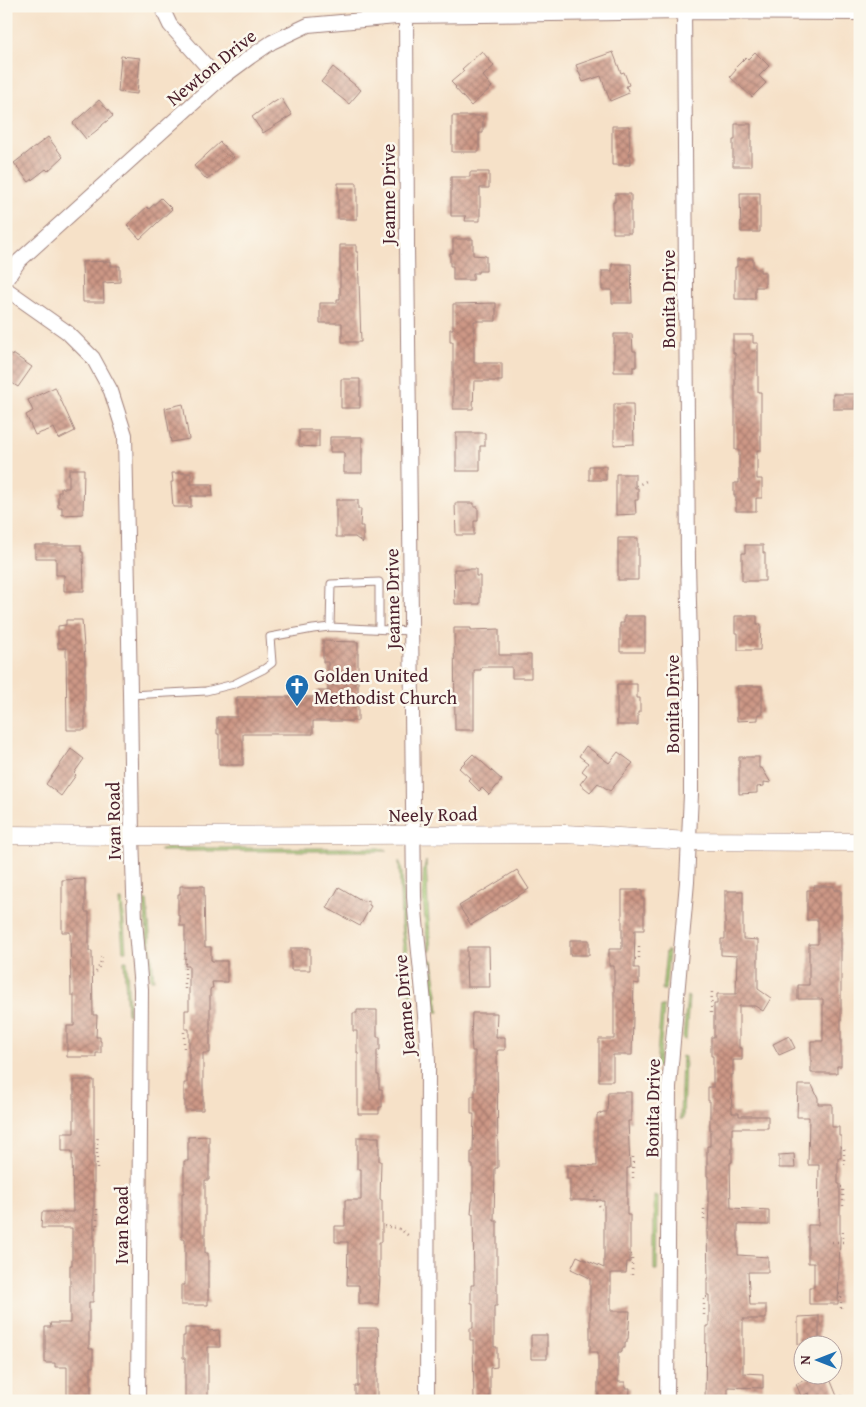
<svg xmlns="http://www.w3.org/2000/svg" width="866" height="1407" viewBox="0 0 866 1407" font-family="'Gentium Book Plus',serif">
<style>
.grass{fill:url(#grass-dots);stroke:#787652}
.building{fill:url(#building-cross-hatch)}
.lines{fill:none;stroke-linecap:round;stroke-linejoin:round}
.service-casing{stroke:#a0807a;stroke-width:9}
.minor-casing{stroke:#a0807a;stroke-width:16}
.tertiary-casing{stroke:#a0807a;stroke-width:19}
.path{stroke:#a0807a;stroke-width:2.5;stroke-dasharray:1 4;stroke-linecap:butt}
.service{stroke:#fff;stroke-width:7}
.minor{stroke:#fff;stroke-width:14}
.tertiary{stroke:#fff;stroke-width:18}
.labels{text-anchor:middle;dominant-baseline:central;stroke-width:5;stroke-linejoin:round;paint-order:stroke}
.street-label{font-size:19px;fill:#4a1f2b;stroke:#fbf7ec}
.poi-label{font-size:19px;fill:#4a1f2b;stroke:#fbf7ec;text-anchor:start}
</style>
<defs>
<pattern id="grass-dots" width="8" height="8" patternUnits="userSpaceOnUse" patternTransform="scale(1.25)"><rect width="8" height="8" fill="#a7ce79"/><path d="M2 2h.1M6 6h.1" fill="none" stroke="#91b069" stroke-width="1.8" stroke-linecap="round"/></pattern>
<pattern id="building-cross-hatch" width="8" height="8" patternUnits="userSpaceOnUse" patternTransform="scale(1.25)"><rect width="8" height="8" fill="#cd9886"/><path d="M0 0l8 8M0 8l8-8" fill="none" stroke="#a87b6e"/></pattern>
</defs>
<rect width="100%" height="100%" fill="#fbf7ec"/>
<filter id="ink" filterUnits="userSpaceOnUse"><feTurbulence type="fractalNoise" baseFrequency=".02" numOctaves="2"/><feDisplacementMap in="SourceGraphic" scale="10" xChannelSelector="R" yChannelSelector="G"/><feConvolveMatrix kernelMatrix="1 2 1 2 8 2 1 2 1" color-interpolation-filters="sRGB"/></filter>
<filter id="wash" filterUnits="userSpaceOnUse"><feTurbulence type="fractalNoise" baseFrequency=".0096" numOctaves="4" result="noise"/><feDisplacementMap in="SourceGraphic" scale="20" xChannelSelector="R" yChannelSelector="G"/><feGaussianBlur stdDeviation="1.12" result="paint"/><feColorMatrix in="noise" values="0 0 0 0 0 0 0 0 0 0 0 0 0 0 0 0 0 1.4 0 .05"/><feComposite in="paint" operator="in"/></filter>
<g filter="url(#wash)">
<rect width="100%" height="100%" fill="#f6e1c8"/>
<!-- grass -->
<path class="grass" d="M165,848h215l8,3h-228l-1,-1z
M399,861l2,4 1,7 2,54 7,57h-4l-6,-60z
M426,861l2,45 3,45h-2c-3,-19 -10,-74 -3,-90z
M119,900h3l4,51h-3z
M147,900l7,80h-3l-7,-79z
M666,951h3l-4,39h-3z
M429,960h4l6,52h-3z
M124,961h3l2,54 -2,-1z
M412,992l3,45h-3l-3,-44z
M687,996l2,1 -3,43 -3,-1z
M661,1006h3l-5,61h-3z
M682,1056l3,1 -2,62h-3z
M654,1196h4l-1,74h-3z"/>
<g id="blocks">
<!-- building -->
<path class="building" d="M482,51l12,15 -11,10 9,11 -21,19 -16,-18 1,-1 -5,-5 13,-11 -2,-2z
M613,52l8,21 3,-1 5,13 -3,1 3,7 -19,8 -9,-25 -18,6 -7,-17z
M755,52l14,14 -10,10 7,7 -14,14 -22,-20 6,-7 -1,-2 11,-11 2,2z
M121,56l19,2 -3,36 -19,-2z
M333,67l28,23 -12,14 -28,-22z
M281,98l11,17 -29,18 -11,-16 20,-15 1,1z
M99,100l14,16 -11,9v1l-16,13 -13,-16z
M452,116h31v17h-4v19h-27z
M735,124h16v42h-18v-26h2z
M612,126h17l1,39h-18z
M48,137l15,20 -15,14 -2,-2 -17,13 -15,-19z
M220,142l14,15 -27,23 -13,-14z
M470,172h19v16h-9v33h-15l1,-5h-15v-39h19z
M338,183h19v36h-19z
M740,193h20v39h-19z
M615,194h16v39h-18v-31h2z
M161,198l11,11 -32,30 -13,-14 20,-18 2,2z
M453,239h20v16l13,1v15h-8v2h-5v7h-20v-14h-3v-13h3z
M340,245h16v7h2l3,90h-19v-19h-22v-20h17v-4h3z
M737,259h16v8h2v2h5v3h5v15h-10v12h-20v-32h2z
M111,261v5h9v16l-17,1 1,19h-21l-1,-40z
M612,264h19l1,39h-20v-13h-10v-19h10z
M496,303v18h-22v42h28v18h-28l-1,28h-20v-67h-3v-13h3v-25z
M614,334h18l1,17h3v16h-3v5h-19z
M733,335h20v8h5v49h3v58h-4v29h5v19h-6v13h-20v-15h-2v-13h5v-33h-4v-97h-2z
M6,352l6,4 1,-2 19,13 -14,20 -12,-8z
M341,379h19v29h-19z
M55,387l20,44 -16,8 -5,-11 -19,7 -9,-20 7,-4 -5,-11z
M833,394h22v15h-22z
M183,404l6,35 -18,3 -6,-34z
M614,404h19l1,40 -20,1z
M299,430h20v17l-20,-1z
M456,433h29v13h-5v25h-24z
M330,437h32v36h-18v-21h-14z
M589,466h17v14h-17z
M69,469h15l-1,45 -21,1v-8h-4v-15h3v-4h8z
M172,473h19v11h21l1,12h-22v11h-18l-2,-25h2z
M616,474h19v14h3v12h-3l1,14 -20,1z
M336,500h22v9h3l-1,17h3v17l-8,-6h-19z
M455,503h19v4h4v14h-4v14h-18z
M618,538h20v42h-20z
M35,545h46v7h2l1,39h-20v-16h-8v-17h-21z
M745,545h18v8h2v28h-23v-28h3z
M454,569h22v7h4v28h-25z
M624,616h21v36h-25v-29h4z
M735,616h22v8h4l-1,26h-22v-17h-3z
M66,620h16l3,41v69h-18l-1,-82h-8v-22l8,-1z
M454,628h17v2l28,-1v26h32v23h-19v-11h-31v3h-7v60h-19z
M323,641l35,1v79h-45v13h-70v31h-24v-31h-2v-17h20v-20h80v-6h11v-29h-5z
M617,684h20v14h3v14h-2v13h-21z
M737,686h25v28h-4v6l-21,1z
M586,746l23,17 9,-11 15,11 -23,28 -12,-8 -8,9 -10,-8 7,-9 -5,-4 6,-8 -9,-7z
M71,749l13,10 -10,14 2,2 -15,21 -15,-12z
M473,754l29,26 -13,15 -7,-7 -3,3 -11,-11 2,-2 -11,-10z
M739,757h20v11h3l9,15 -7,-1v4l-7,1v6l-18,1z
M517,870l12,19 -58,36 -12,-19z
M85,879v33h4v39h3l1,64h4l-1,22h4v4h1v12h-5v4h-29v-31h7v-31h-3l-1,-63h-8v-52z
M180,886h24l1,61h6v13h1v1h15v21h-15l1,6h-2l-1,2v63h-7v57h-18v-9h-1v-18h3v-15h2v-39h-4v-19h4v-44h-4v-40h-5v-10h-2v-22h2z
M814,886h20v4h7v176h-4v7h-26v-32h12v-42h-25v-14h11v-41h9v-24h-11v-30h7z
M339,887l24,14 6,-1v5l2,1 -11,20 -33,-18z
M622,890h20v9h2v31h-9l-1,38h5v16l-5,-1 -2,72h-19v26h-14v-42h15v-73h-5v-17h13z
M725,891h18v48l15,1v49l13,9 -8,13 -8,-5h-16v42h3v12h-9v15h-2l1,38h7v3h29v12h-36v34l-2,1 1,45 38,2v15l-31,-1v31l30,2v15h-20l2,33h16v14h-23v54l20,1v14l-35,-1v14h-23l1,-75h3v-31h-2v-17h1l-1,-48h1l1,-28h-1v-26h-1v-30h3v-45h-2v-14h5v-31h-2v-19h3v-33h3v-10h19l1,-38 -16,-1v-16h4z
M570,940h19v15h-19z
M467,947h22l1,40h-23l-1,-26h1z
M291,948h19v22h-19z
M357,1010h20v27h3v13h-3v25h2v14h3v18h-3v7h-21v-61h-1v-22h-4v-18h4z
M472,1013h25l-1,24h9v13h-6l-2,1 1,117h-3l-1,53h3v85h-3v41h3v20l-7,1v33h-16l-1,-61h-3v-12h3v-25h-2v-18h3l-1,-71h-2l1,-12 1,-2v-35h-2v-13h2l1,-38h-3v-18h4v-45h-3l-1,-13z
M789,1036l6,12 -16,7 -6,-11z
M74,1080h20v212h-1v10h-4v47h4v18h-2v34h-24v-34h-12v-4h-10v-36h6l-1,-4h20v-58h2v-37h-31l1,-16h31l-1,-61h-10v-18h12z
M798,1085h14l6,13v6h14v23h7v9h2v22h-3v26h2v55l-2,65h-29v-17h5v-24h-6v-38h10l1,-60h-11l1,-48h-12z
M608,1092h23v29h-3l2,47h-3v47h3v47h-3l-1,11h-15v38h19l-2,28h-1v3h-2v6h-3v4h-4v30h7v6h5l-1,13h-31v-49h-8v-74l-19,-9 6,-13 27,12v-67h-3v-1h-31v-21h-3v-14l30,1v-51l6,-3h4z
M209,1136v44h-4v73h3v52h-27v-20h4v-46h-3v-46h2v-32h4v-24z
M357,1137h22v24h2l-1,39h2v42h-3v35h1l-2,27h-19v-19h-12l1,-43h-13v-16h10v-26h16v-31h-4z
M794,1154l1,14h-16v-13z
M819,1316v28h-21v-27z
M185,1328h23v3l11,-1 1,17h-12v54h-23v-43h-2v-22h2z
M358,1328h20l1,30h-1v8h-1v35h-22v-15h3z
M531,1335h16v24h-16z
M817,1374h11l11,27h-27l-3,-8 -8,3 -5,-12z"/>
</g>
</g>
<g filter="url(#ink)">
<use href="#blocks" fill-opacity="0" stroke="#a0807a" stroke-width="1"/>
<g class="lines">
<!-- service casing -->
<g class="service-casing">
<path id="service" d="M379,629v-47l-48,2 -1,43 81,4
M130,695l76,-4 28,-7 30,-15 8,-6 -2,-26 43,-8 17,-2"/>
</g>
<!-- minor casing -->
<g class="minor-casing">
<path id="minor" d="M161,6l9,19 49,55
M406,6l1,239 7,652c4,55 12,110 14,165l-1,339
M6,280l13,-19 200,-181 31,-23 22,-15 36,-17 99,-9 278,-4 175,1
M6,289l61,43 26,26 18,33 14,44 5,257 2,144 3,84 6,69 -3,412
M667,1401l2,-314 18,-205 4,-88v-110l-3,-121 -4,-557"/>
</g>
<!-- tertiary casing -->
<g class="tertiary-casing">
<path id="tertiary" d="M6,835l126,1 433,-2 125,7 170,1"/>
</g>
<!-- path -->
<path class="path" d="M636,486l10,-5 1,-2
M635,959h4v-14
M92,975c7,-3 9,-14 10,-21
M185,989v-36
M711,1013l1,-22
M184,1032v16
M841,1147h3v21
M633,1157v22
M97,1169v-26l1,-8
M841,1187h2v19
M594,1191l1,5 6,13h1
M704,1220v-17h3
M384,1226l16,3 9,7
M95,1228h2v-21
M832,1242h11v-12
M631,1255h1v21
M839,1294h2v14
M704,1315v-18h3
M841,1396l11,5"/>
<!-- service -->
<use href="#service" class="service"/>
<!-- minor -->
<use href="#minor" class="minor"/>
<!-- tertiary -->
<use href="#tertiary" class="tertiary"/>
</g>
</g>
<!-- icons -->
<defs>
<g id="church-pin" transform="scale(1.25)"><path d="M0 17L-7.5 6A9.5 9.5 0 1 1 7.5 6Z" fill="#1f6fb2" stroke="#fbf7ec"/><path d="M-1.2-6h2.4v3.5h3.3v2.4h-3.3V6h-2.4V-.1h-3.3v-2.4h3.3Z" fill="#fff"/></g>
</defs>
<g fill-rule="evenodd">
<use href="#church-pin" x="297" y="686"/>
</g>
<g class="labels">
<!-- street labels -->
<g class="street-label">
<text transform="translate(211 67) rotate(-39)">Newton Drive</text>
<text transform="translate(388 194) rotate(-90)">Jeanne Drive</text>
<text transform="translate(668 299) rotate(-90)">Bonita Drive</text>
<text transform="translate(392 599) rotate(-91)">Jeanne Drive</text>
<text transform="translate(672 704) rotate(-90)">Bonita Drive</text>
<text transform="translate(433 814) rotate(-1)">Neely Road</text>
<text transform="translate(113 821) rotate(-91)">Ivan Road</text>
<text transform="translate(404 1005) rotate(-95)">Jeanne Drive</text>
<text transform="translate(652 1108) rotate(-89)">Bonita Drive</text>
<text transform="translate(121 1225) rotate(-90)">Ivan Road</text>
</g>
<!-- poi labels -->
<g class="poi-label">
<text x="314" y="675">Golden United<tspan x="314" dy="22">Methodist Church</tspan></text>
</g>
</g>
<!-- margin -->
<rect width="866" height="1407" fill="none" stroke="#fbf7ec" stroke-width="25"/>
<!-- north arrow -->
<g transform="translate(818 1360) rotate(270)"><circle r="24" fill="#fbf7ec" stroke="#b4a19f"/>
<path d="M0-4L9 19L0 12L-9 19Z" fill="#1f6fb2"/>
<text y="-8" font-size="14" font-weight="bold" text-anchor="middle" fill="#4a1f2b">N</text>
</g>
</svg>
